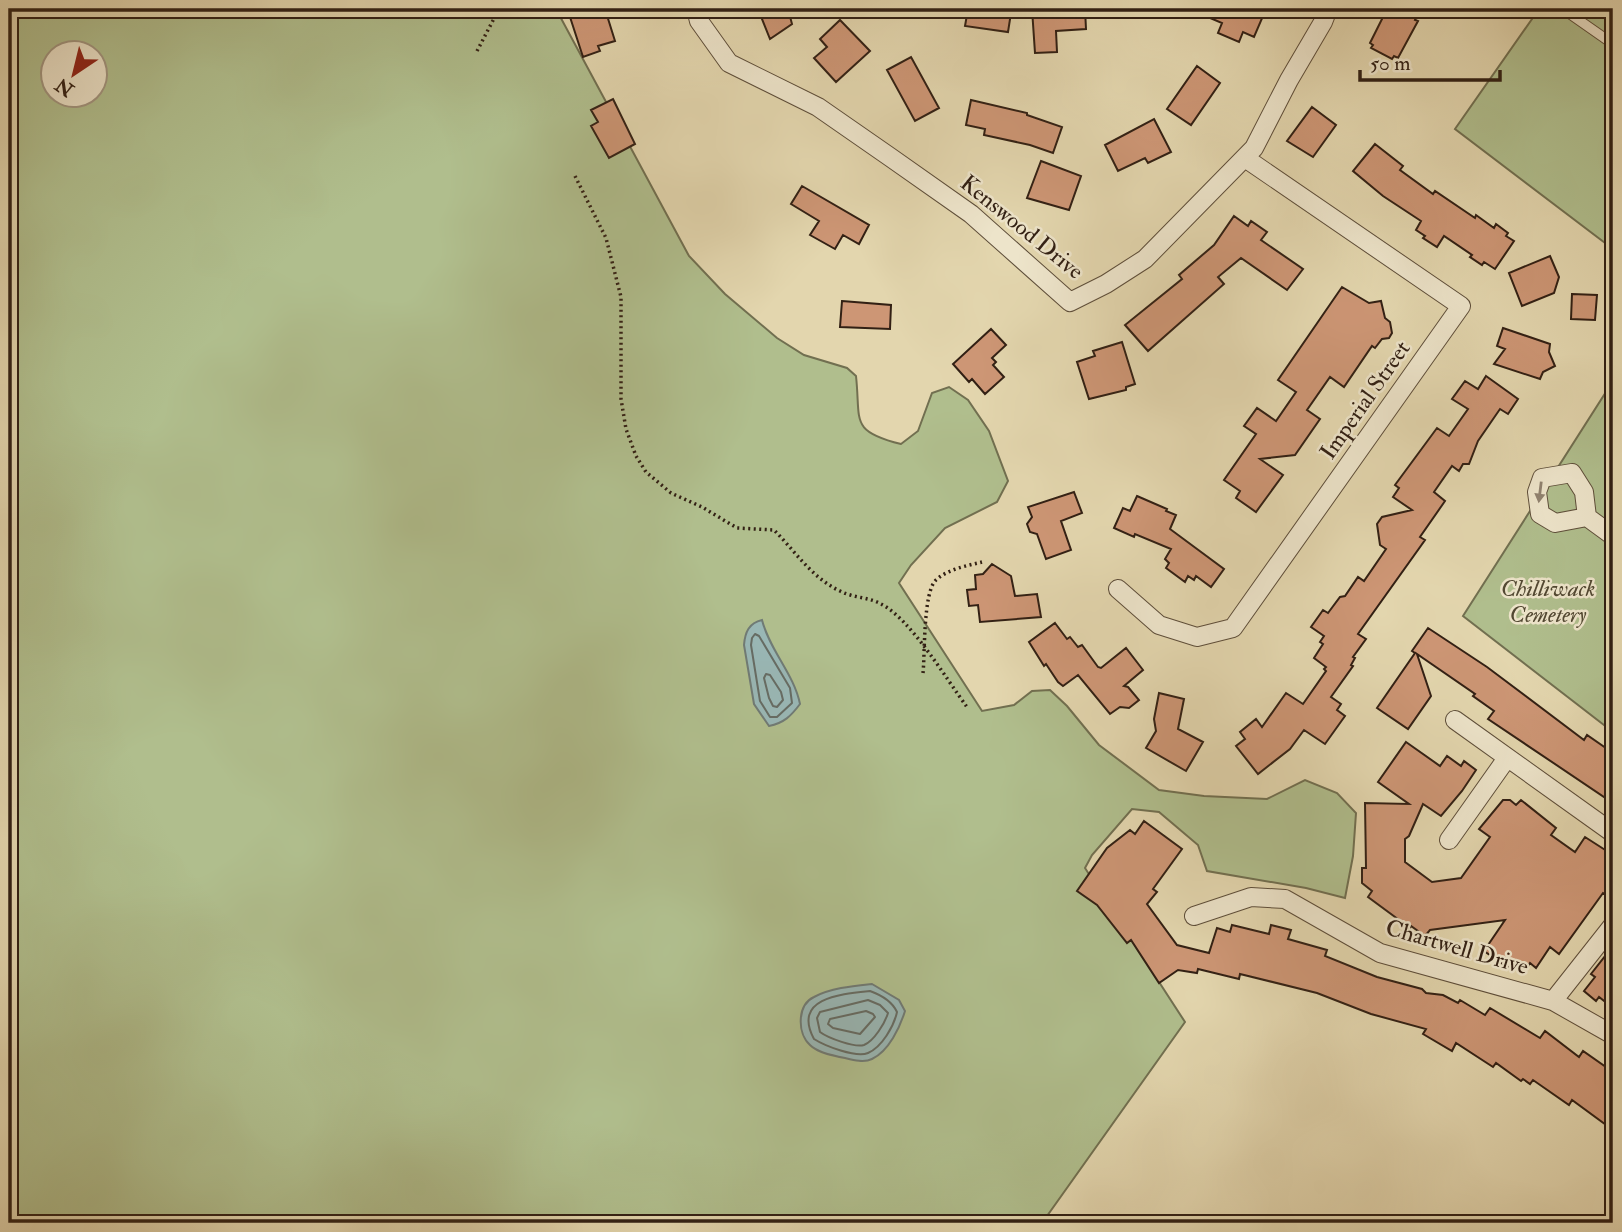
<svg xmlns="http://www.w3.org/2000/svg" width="1622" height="1232" viewBox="0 0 1622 1232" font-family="'IM FELL Double Pica',serif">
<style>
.green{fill:#b0be8d;stroke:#716f50;stroke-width:2;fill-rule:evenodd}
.water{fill:#99b7b5;stroke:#707b75;stroke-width:2}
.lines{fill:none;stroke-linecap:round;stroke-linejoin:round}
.shore{stroke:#666c64;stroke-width:2}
.building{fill:#cd9675;stroke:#322014;stroke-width:2}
.lane-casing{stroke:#5e4e3a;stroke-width:11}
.street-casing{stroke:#5e4e3a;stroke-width:20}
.path{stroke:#322014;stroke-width:3.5;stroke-dasharray:2 3.5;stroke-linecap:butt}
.lane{stroke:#ede4ca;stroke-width:9}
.street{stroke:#ede4ca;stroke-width:18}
.oneway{fill:#90826f}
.labels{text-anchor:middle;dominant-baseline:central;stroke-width:5;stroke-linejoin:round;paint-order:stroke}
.street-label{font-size:23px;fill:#322014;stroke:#ede4ca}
.park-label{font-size:23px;font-style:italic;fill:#524832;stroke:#ede4ca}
</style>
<rect width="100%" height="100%" fill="#e3d6ae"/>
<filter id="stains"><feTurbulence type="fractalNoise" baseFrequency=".00286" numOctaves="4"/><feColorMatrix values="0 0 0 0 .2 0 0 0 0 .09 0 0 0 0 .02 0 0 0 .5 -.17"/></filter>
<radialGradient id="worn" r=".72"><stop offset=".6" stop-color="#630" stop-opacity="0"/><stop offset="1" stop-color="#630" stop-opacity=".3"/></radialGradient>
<!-- green -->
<path class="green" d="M9,9h547l133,247 36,38 52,44 27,17 43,13 9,8c5,45 -7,55 45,68l17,-13 14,-38 17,-6 19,13 21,31 19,50 -11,21 -52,26 -34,37 -12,18 83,128 32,-6 18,-14 18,-1 17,16 32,39 60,45 45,6 63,3 38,-19 32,13 19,20 -3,43 -8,42 -39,-10 -99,-17 -9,-26 -39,-33 -27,-3 -40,46 -7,13 100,154 -143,201h-1033zM52,52h42v42h-42z
M1539,9h74v240l-158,-120z
M1613,381v351l-150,-116z"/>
<!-- water -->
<path class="water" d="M762,620c8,31 32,54 38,84 -9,12 -16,19 -31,22l-15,-22 -10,-59c1,-13 5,-22 18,-25z
M872,984l27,16 6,11c-5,16 -16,40 -33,48 -8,4 -19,1 -27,-1 -11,-2 -27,-5 -35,-13 -13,-12 -13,-40 4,-48 17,-9 39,-11 58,-13z"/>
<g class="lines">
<!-- shore -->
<path class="shore" d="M755,634l4,2 31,52 2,15 -15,14h-7l-10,-16 -9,-56 1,-7z
M766,674l4,1 11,17 2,8 -6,7 -4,-1 -4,-8 -5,-20z
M870,991c11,4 22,10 27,21 -3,14 -15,35 -29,41 -12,5 -43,-7 -54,-14 -22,-41 27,-45 56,-48z
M868,1000l12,5 8,8c-3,10 -14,28 -24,32 -9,3 -36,-7 -44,-13l-3,-14 3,-6z
M866,1011l7,3 2,3 -15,17 -27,-6 -5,-4 2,-5z"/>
</g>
<!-- building -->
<path class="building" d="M597,9h8l10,32 -17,5 2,5 -17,6 -13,-40z
M758,9h30l4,15 -22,15z
M968,9h33v3l10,1 -3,19 -43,-6z
M1032,9h53l1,20 -30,2 1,21 -22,1z
M1189,9h77l-12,28 -11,-5 -4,10 -21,-9 4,-10z
M1387,9h33l-5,11 3,1 -20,37 -4,-2 -2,3 -21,-11 2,-3 -3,-2z
M840,20l30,31 -34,31 -22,-24 13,-11 -7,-8z
M911,57l28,51 -24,13 -28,-51z
M1197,66l23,17 -29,42 -24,-16z
M613,99l22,45 -26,14 -18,-32 7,-4 -7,-12z
M971,100l56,13v2l35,12 -9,26 -23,-8 -46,-10 1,-6 -19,-4z
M1312,107l24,18 -23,32 -26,-16z
M1154,119l17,33 -23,11 -3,-5 -27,13 -13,-26z
M1375,144l28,22 -3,4 33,24 2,-3 40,27 1,-3 18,13 2,-4 12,9 -2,3 8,5 -19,28 -11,-7 -2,3 -12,-8 2,-2 -28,-19 -7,11 -14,-9 2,-2 -9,-6 5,-9 -38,-25 -30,-25z
M1041,161l40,15 -12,34 -42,-12z
M802,186l67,39 -10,19 -16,-9 -8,14 -25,-14 9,-14 -28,-17z
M1234,216l14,10 3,-5 16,11 -6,8 42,29 -16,21 -46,-32 -23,19 6,7 -76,67 -23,-26 57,-46 -3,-4 35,-30z
M1550,256l9,21 -5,16 -32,13 -13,-33z
M1342,287l27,16 12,-2 4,17 5,4 2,11 -3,5 -7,1 -7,9 -3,-2 -28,41 -14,-10 -23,33 13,9 -25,36 -35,4 23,16 -27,37 -20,-14 4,-7 -16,-11 32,-46 -12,-8 13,-18 19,13 20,-29 -18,-12z
M1572,294l25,1 -2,25 -24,-1z
M842,301l49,4 -1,24 -50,-2z
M1503,328l47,16 -1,8 6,14 -12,6 -3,7 -46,-15 11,-15 -8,-3z
M991,329l15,16 -14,13 4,4 -3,3 11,12 -19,17 -13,-15 -3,3 -16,-18z
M1122,342l13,42 -9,3v3l-37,9 -12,-37 18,-6 -2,-5z
M1486,376l32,23 -10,15 -8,-5 -22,32 -9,23h-6l-4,7 -7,-5 -18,26 11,9 -25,36 5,3 -67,94 8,5 -13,18 2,1 -4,7 2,1 -22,31 10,7 -4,6 8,6 -20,28 -21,-14 -14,19 -32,25 -22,-28 9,-7 -5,-7 16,-13 6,8 24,-34 17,11 23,-33 -2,-2 2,-2 -12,-9 9,-14 -3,-2 4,-6 -13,-9 12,-17 5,3 12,-16 5,-1 13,-19 6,4 22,-32 -6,-4 -3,-21 5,-7 30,-7 -19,-13 6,-9 -4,-3 42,-57 12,8 19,-27 -16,-10 13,-18 13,8z
M1074,492l8,21 -21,8 10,29 -25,9 -9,-25 -7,-2 -3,-8 5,-7 -4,-10z
M1137,496l30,13 -1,2 10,4 -6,14 54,40 -13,18 -15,-11 -2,4 -6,-4 -3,6 -19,-14 3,-5 -4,-4 6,-10 -36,-15 -1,3 -20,-9 9,-20 7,3z
M992,564l19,12 4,20 22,-2 4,23 -61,5 -2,-17 -9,1 -2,-16 9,-1 -1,-14 8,-1z
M1055,623l12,16 3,-2 8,10 4,-2 16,22 3,1 25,-20 17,22 -19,16 4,1 11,13 -10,8 -9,-1 -10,7 -32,-39 -15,11 -5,-4 -12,-18 -2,2 -15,-24z
M1428,628l59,39 97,73 3,-5 26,18v50l-125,-84 6,-8 -21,-15 2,-2 -58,-40 14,42 -23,33 -31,-21 38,-55 -3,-2z
M1159,693l25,6 -6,30 25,13 -17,29 -40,-23 10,-17 -2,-12z
M1406,742l34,24 7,-10 14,10 3,-5 12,9 -14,21 -21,25 -18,-12 -14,32 -4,3v23l27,20 29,-4 29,-41 -11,-8 24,-29h7l6,5 5,-5 35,28 -5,7 24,17 10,-15 28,18v33l-5,8 -5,-3 -44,61 -9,-7 -14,21 -6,-5 -3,5 -4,-2 -16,1 -23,-16 21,-31 -75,10 -5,6 -14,-10 -1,2 -42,-31 4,-6 -10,-8v-15h4l-1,-65 44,1 -31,-22z
M1144,821l38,28 -29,40 4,3 -10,12 30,41 32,8 8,-25 13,4 2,-7 37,9 2,-9 20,5 -3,9 39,11 -2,6 52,21 45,12 4,4 17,2 15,8 2,-3 25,15 5,-7 50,30 5,-7 34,26 4,-6 30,21v58l-41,-30 -3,5 -36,-25 -3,4 -7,-5 -2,2 -25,-18 -3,4 -37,-24 -4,8 -29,-17 3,-5 -55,-15 -54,-21 -77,-19 -1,5 -41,-10 -1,4 -19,-3 -19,13 -28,-43 -4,3 -30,-38 -20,-14 30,-43 23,-18 5,4z
M1613,946v62l-14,-11 -3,4 -12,-10 11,-14 -4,-3z"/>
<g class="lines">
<!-- lane casing -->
<g class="lane-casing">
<path id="lane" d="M1563,9l50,35"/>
</g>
<!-- street casing -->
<g class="street-casing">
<path id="street" d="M696,9l3,12 30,42 89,44 72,50 81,57 99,88 36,-18 39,-25 109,-111 35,-68 34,-58 5,-13
M1587,517l-3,-25 -12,-19 -30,5 -5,14 3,22 15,9 32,-6 26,19
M1118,589l41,36 38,12 36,-9 228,-322 -216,-148
M1455,720l158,113
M1449,840l58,-82
M1194,916l57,-19 34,2 95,54 173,48 60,34
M1553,1001l60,-76"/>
</g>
<!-- path -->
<path class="path" d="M477,51l22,-42
M575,176l31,62 15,59v102l5,30 10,27 10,16 25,21 31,14 35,21 37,2c21,21 38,48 66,61 13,7 29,6 41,13 29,14 66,76 86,103
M923,673c2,-19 0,-81 13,-93 12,-11 30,-14 46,-18"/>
<!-- lane -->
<use href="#lane" class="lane"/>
<!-- street -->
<use href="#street" class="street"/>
</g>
<!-- one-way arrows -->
<defs><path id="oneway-solid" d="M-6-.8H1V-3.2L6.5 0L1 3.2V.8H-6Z" transform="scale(1.75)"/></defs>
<use class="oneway" href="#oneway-solid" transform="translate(1540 492) rotate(97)"/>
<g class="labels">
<!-- street labels -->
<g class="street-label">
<text transform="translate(1022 227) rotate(39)">Kenswood Drive</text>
<text transform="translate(1365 400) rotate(-55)">Imperial Street</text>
<text transform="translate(1457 947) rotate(16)">Chartwell Drive</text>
</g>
<!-- park labels -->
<g class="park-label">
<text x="1548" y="588">Chilliwack<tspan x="1548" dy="26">Cemetery</tspan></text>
</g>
</g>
<!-- margin -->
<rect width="1622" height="1232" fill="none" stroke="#e3d6ae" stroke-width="35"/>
<rect x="10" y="10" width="1601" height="1211" fill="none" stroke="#322014" stroke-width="3.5"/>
<rect x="18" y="18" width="1587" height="1197" fill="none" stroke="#322014" stroke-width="2"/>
<!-- north arrow -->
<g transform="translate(74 74) rotate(215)"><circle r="33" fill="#ede4ca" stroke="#a29681" stroke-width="2"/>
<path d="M0-5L12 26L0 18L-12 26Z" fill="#8f2418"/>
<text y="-10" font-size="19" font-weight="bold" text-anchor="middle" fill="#322014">N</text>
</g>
<!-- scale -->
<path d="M1360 70v10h140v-10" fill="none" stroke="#322014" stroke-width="3.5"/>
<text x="1370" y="70" font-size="21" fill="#322014" stroke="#ede4ca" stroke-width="5" paint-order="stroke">50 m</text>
<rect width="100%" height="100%" filter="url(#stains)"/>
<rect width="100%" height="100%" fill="url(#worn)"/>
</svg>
